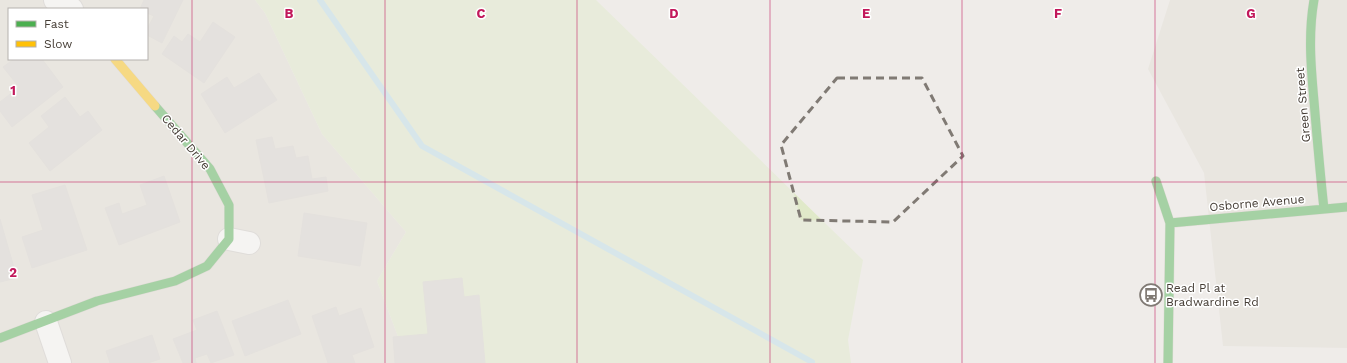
<svg xmlns="http://www.w3.org/2000/svg" width="1347" height="363" viewBox="0 0 1347 363" font-family="'Work Sans',sans-serif">
<style>
.residential{fill:#e3ddd6;fill-rule:evenodd}
.green{fill:#e0e9c9}
.lines{fill:none;stroke-linecap:round;stroke-linejoin:round}
.stream{stroke:#badeec;stroke-width:6}
.building{fill:#d7d3d0;stroke:#d7d3cf}
.street-casing{stroke:#cdcac7;stroke-width:24}
.fast-casing{stroke:#cec8c0;stroke-width:10}
.slow-casing{stroke:#cec8c0;stroke-width:10}
.street{stroke:#fdfcfc;stroke-width:22}
.fast{stroke:#4caf50;stroke-width:9}
.slow{stroke:#ffc107;stroke-width:9}
.marked{fill:none;stroke:#807a74;stroke-width:3;stroke-dasharray:8 5;stroke-linejoin:round}
.grid{fill:none;stroke:#c2185b;stroke-width:1;stroke-opacity:0.55}
.labels{text-anchor:middle;dominant-baseline:central;stroke-width:3;stroke-linejoin:round;paint-order:stroke}
.street-label{font-size:12px;fill:#453d35;stroke:#fff}
.poi-label{font-size:12px;fill:#453d35;stroke:#fff;text-anchor:start}
.grid-label{font-size:13px;text-anchor:middle;font-weight:bold;fill:#c2185b;stroke:#fff;stroke-width:3;stroke-linejoin:round;paint-order:stroke}
</style>
<rect width="100%" height="100%" fill="#efece9"/>
<!-- residential -->
<path class="residential" d="M0,0h255l10,13 57,121 84,98 -29,49 31,82h-408zM9,9h138v50h-138z
M1170,0h177v348l-124,-2 -19,-173 -56,-104z"/>
<!-- green -->
<path class="green" d="M255,0h341l267,260 -15,80 3,23h-443l-31,-82 29,-49 -84,-98 -57,-121z"/>
<g class="lines">
<!-- stream -->
<path class="stream" d="M320,0l102,146 390,216"/>
</g>
<!-- building -->
<path class="building" d="M144,0h39l-21,43 -15,-8v-6l7,-13 -7,-3v-4h-7z
M213,22l22,15 -31,46 -42,-29 12,-18 8,6 6,-8 12,8z
M14,59h28l21,28 -51,40 -12,-16v-9l19,-15 -16,-20z
M259,73l18,27 -52,33 -24,-39 26,-17 7,11z
M65,97l15,20 8,-6 14,19 -52,41 -21,-28 20,-16 -8,-11z
M272,137l3,12 18,-3 3,12 12,-2 4,23 14,-2 2,14 -59,12 -13,-63z
M164,176l16,46 -61,23 -14,-37 14,-5 3,11 25,-9 -7,-20z
M65,185l22,65 -55,18 -10,-31 21,-7 -11,-35z
M304,213l63,10 -7,43 -62,-10z
M0,219l17,59 -17,4z
M462,278l2,19 15,-2 6,68h-90l-2,-26 35,-3 -5,-52z
M288,300l13,34 -56,22 -13,-35z
M336,307l3,9 22,-8 13,39 -22,8 3,8h-27l-16,-47z
M217,311l17,44 -23,8 -4,-9 -12,4 1,5h-13l-10,-24 24,-9 -4,-10z
M152,335l8,24 -12,4h-38l-4,-12z"/>
<g class="lines">
<!-- street casing -->
<g class="street-casing">
<path id="street" d="M55,0l17,9
M229,239l20,4
M46,322l14,41"/>
</g>
<!-- fast casing -->
<g class="fast-casing">
<path id="fast" d="M1314,0c-6,34 -3,68 0,101 3,36 6,72 10,108
M1156,181l14,42 -2,140
M1170,223l177,-16
M0,338l97,-37 78,-20 32,-15 22,-27v-34l-19,-36 -55,-63"/>
</g>
<!-- slow casing -->
<g class="slow-casing">
<path id="slow" d="M115,59l40,47"/>
</g>
<!-- street -->
<use href="#street" class="street"/>
<!-- fast -->
<use href="#fast" class="fast"/>
<!-- slow -->
<use href="#slow" class="slow"/>
</g>
<!-- marked area -->
<path d="M0 0H1347V363H0ZM837,78h85l41,78 -70,66 -92,-2 -20,-75z" fill="#efece9" fill-opacity=".55" fill-rule="evenodd"/>
<path class="marked" d="M837,78h85l41,78 -70,66 -92,-2 -20,-75z"/>
<!-- grid -->
<path class="grid" d="M192,0v363M385,0v363M577,0v363M770,0v363M962,0v363M1155,0v363M0,182h1347"/>
<!-- icons -->
<defs>
<g id="bus-ring" transform="scale(1.15)"><circle r="9.5" fill="#fff" stroke="#807a74" stroke-width="1.5"/><path d="M-5-6H5V4H4V6H2V4H-2V6H-4V4H-5ZM-3.5-4V0h7V-4ZM-3.5 1.2v1.5H-2V1.2ZM2 1.2v1.5H3.5V1.2Z" fill="#807a74"/></g>
</defs>
<g fill-rule="evenodd">
<use href="#bus-ring" x="1151" y="295"/>
</g>
<g class="labels">
<!-- street labels -->
<g class="street-label">
<text transform="translate(1303 105) rotate(-95)">Green Street</text>
<text transform="translate(186 142) rotate(50)">Cedar Drive</text>
<text transform="translate(1257 203) rotate(-5)">Osborne Avenue</text>
</g>
<!-- poi labels -->
<g class="poi-label">
<text x="1166" y="288">Read Pl at<tspan x="1166" dy="14">Bradwardine Rd</tspan></text>
</g>
</g>
<g class="grid-label">
<text x="289" y="18">B</text>
<text x="481" y="18">C</text>
<text x="674" y="18">D</text>
<text x="866" y="18">E</text>
<text x="1058" y="18">F</text>
<text x="1251" y="18">G</text>
<text x="13" y="95">1</text>
<text x="13" y="277">2</text>
</g>
<!-- legend -->
<rect x="8" y="8" width="140" height="52" fill="#ffffff" stroke="#b5b1ae"/>
<rect x="16" y="21" width="20" height="6" fill="#4caf50" stroke="#b5b1ae"/>
<text x="44" y="28" font-size="12" fill="#453d35">Fast</text>
<rect x="16" y="41" width="20" height="6" fill="#ffc107" stroke="#b5b1ae"/>
<text x="44" y="48" font-size="12" fill="#453d35">Slow</text>
</svg>
